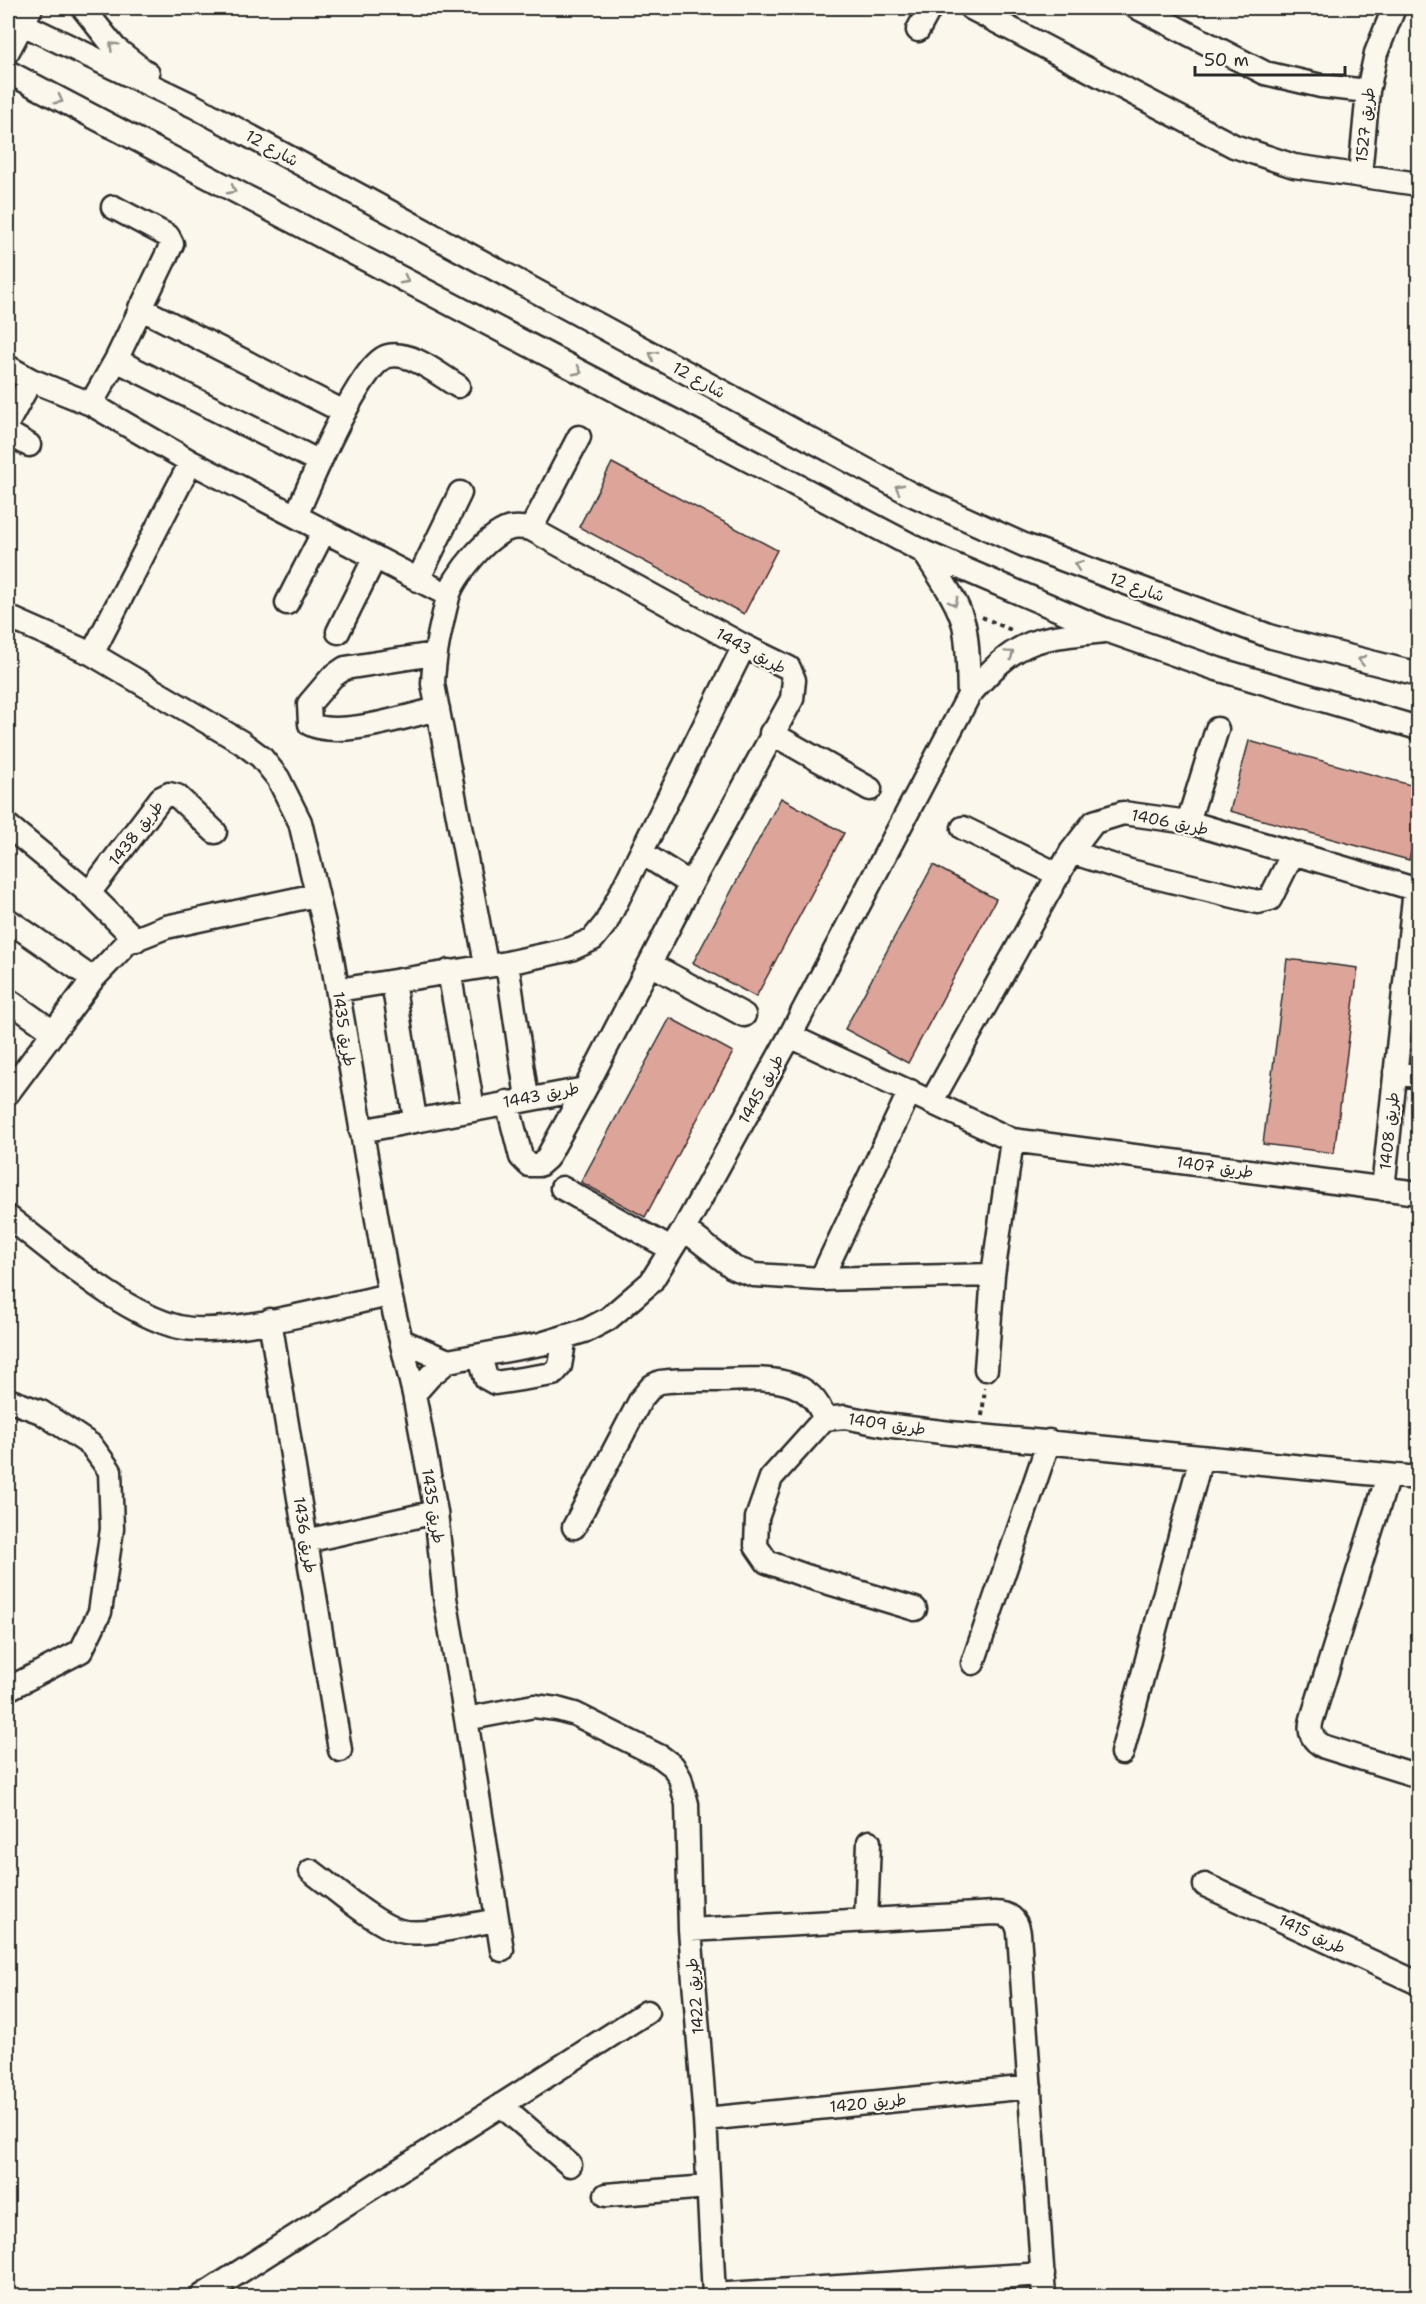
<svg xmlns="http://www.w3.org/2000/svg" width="1426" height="2304" viewBox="0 0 1426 2304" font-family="'Shantell Sans','Playpen Sans Arabic',sans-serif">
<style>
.building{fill:#dda499;stroke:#2b2b2b;stroke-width:1.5}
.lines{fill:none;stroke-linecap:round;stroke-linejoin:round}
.minor-casing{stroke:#2b2b2b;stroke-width:27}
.path{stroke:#2b2b2b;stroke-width:4;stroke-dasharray:4.5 4.5;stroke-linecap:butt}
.minor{stroke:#fbf7ec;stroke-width:22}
.oneway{stroke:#93918c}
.labels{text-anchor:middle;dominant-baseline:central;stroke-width:4.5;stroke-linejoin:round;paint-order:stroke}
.street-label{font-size:16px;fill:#2b2b2b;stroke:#fbf7ec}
</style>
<rect width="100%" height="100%" fill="#fbf7ec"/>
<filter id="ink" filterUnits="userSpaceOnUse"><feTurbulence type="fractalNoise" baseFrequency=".0167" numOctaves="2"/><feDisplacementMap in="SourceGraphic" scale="12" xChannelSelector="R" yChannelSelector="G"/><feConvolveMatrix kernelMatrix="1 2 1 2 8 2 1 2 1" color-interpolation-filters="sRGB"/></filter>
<g filter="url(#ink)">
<!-- building -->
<path class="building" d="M612,463l165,87 -33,64 -165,-87z
M1249,741l169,46v39l-9,34 -179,-49z
M781,798l63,35 -88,164 -63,-34z
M933,865l63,34 -88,164 -63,-34z
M1287,959l71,9 -24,185 -71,-9z
M670,1018l63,34 -88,165 -64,-35z"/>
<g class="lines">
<!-- minor casing -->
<g class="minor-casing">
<path id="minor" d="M83,8l32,40 33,26
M971,8l263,138 60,20 124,18
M1138,8l127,65 56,13 47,5
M8,17l186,89 717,388 113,51 248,92 146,37
M918,30l12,-22
M8,51l23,-43
M8,72l916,480 182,78 111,39 201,59
M1360,175l8,-84 8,-38 18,-45
M140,308l204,104
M116,360l204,102
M8,367l23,13 60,24 100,58 257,133
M91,404l25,-44 56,-116 -4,-8 -55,-29
M8,422l23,-42
M8,433l21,12
M296,516c12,-28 65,-155 92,-160 24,-5 51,19 70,30
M531,529l48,-92
M924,552c14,23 33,47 40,73 5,23 4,47 5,70
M418,580l42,-87
M287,603l37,-72
M8,617l84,37 149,88 20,15 17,21 22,44 31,131 59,342 24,99 22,118 9,86 21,121 68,-13 23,3 18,5 86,43 12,9 7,12 7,26 3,126 15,189 9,177
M338,632l37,-75
M92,654l99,-192
M434,654l-89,14 -13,9 -23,27 1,20c29,15 96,-8 128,-15
M771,733l99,56
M1188,822l29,-93
M8,826l81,67 47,47
M963,828l96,47
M1071,852l59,19 128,31 12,-3 23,-46
M642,853l49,31
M89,893l72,-95 8,-4 8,2 38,36
M8,920l85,59
M507,963l64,-14 22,-10 13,-16 138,-277
M650,964l94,51
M449,971l24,138
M393,982l22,137
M338,990l169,-27 20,135
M8,1000l44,31
M790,1036l222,104 406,53
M1395,1073l23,3
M8,1093l85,-114 35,-37 38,-15 150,-32
M932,1101l139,-249 23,-30 29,-9 65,9 230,68
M507,1102l14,55 8,8h10l8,-7 38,-69
M361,1131l224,-42 106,-205 101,-185 2,-19 -5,-12 -45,-22 -213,-117c-6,-1 -13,-2 -19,-1 -22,3 -59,49 -64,69 -7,29 -14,57 -15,87l53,280
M562,1188l109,61
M1383,1189l32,-300
M8,1217c48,36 113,96 171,110 48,11 159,-22 211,-32
M684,1229l50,39 20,7 67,4 172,-4
M821,1279l89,-188
M270,1320l70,430
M402,1341l46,20 93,-17 46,-14 21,-11 43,-37 33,-53 106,-193 179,-341c50,-57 62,-56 135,-64
M480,1356l6,22 9,5 58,-9 7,-8 5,-29
M986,1369l7,-94 19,-135
M414,1394l16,-18 18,-15
M8,1400l33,12 50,33 19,26 2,58 -12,83 -19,39 -73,38
M1388,1476l-76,243c-4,13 0,22 13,28l93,29
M574,1527l67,-128 11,-13 8,-4c20,-3 41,-2 61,-2 37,-1 90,-7 103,39
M306,1541l130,-29
M915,1609l-109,-33 -39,-14 -11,-16 1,-28 14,-40 53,-59 21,-2 40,8 65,8 468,45
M973,1663l76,-222
M466,1719l36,231
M1122,1753l79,-295
M311,1871c22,16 65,54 89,60 26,6 71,-7 97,-11
M1205,1885l213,98
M866,1920l3,-78
M690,1930l305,-17c14,0 22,6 24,20l25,363
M501,2105l69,60
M705,2119l325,-32
M606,2195l102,-8
M713,2295l330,-21
M202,2296l445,-284"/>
</g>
<!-- path -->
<path class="path" d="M982,617l29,13
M982,1416l3,-28"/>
<!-- minor -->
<use href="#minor" class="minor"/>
</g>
<!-- one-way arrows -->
<defs><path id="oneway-chevron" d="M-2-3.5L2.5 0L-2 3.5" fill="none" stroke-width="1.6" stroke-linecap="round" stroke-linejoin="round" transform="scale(1.5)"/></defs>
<g class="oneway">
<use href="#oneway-chevron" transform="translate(113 46) rotate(-136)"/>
<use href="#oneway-chevron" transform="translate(59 100) rotate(28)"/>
<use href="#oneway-chevron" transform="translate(232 190) rotate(28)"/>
<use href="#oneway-chevron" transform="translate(405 280) rotate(28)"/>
<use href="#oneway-chevron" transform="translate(653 355) rotate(-151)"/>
<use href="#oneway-chevron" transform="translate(578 371) rotate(28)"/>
<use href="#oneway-chevron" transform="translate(899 488) rotate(-152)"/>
<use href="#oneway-chevron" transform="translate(1078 565) rotate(-160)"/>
<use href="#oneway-chevron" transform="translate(954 602) rotate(63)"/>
<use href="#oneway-chevron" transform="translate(1010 654) rotate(-35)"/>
<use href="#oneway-chevron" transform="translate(1362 660) rotate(-166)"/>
</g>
</g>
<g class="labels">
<!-- street labels -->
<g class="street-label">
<text transform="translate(1365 125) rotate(-84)">طريق 1527</text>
<text transform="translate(272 148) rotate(29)">شارع 12</text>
<text transform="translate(699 380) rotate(29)">شارع 12</text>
<text transform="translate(1137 587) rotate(20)">شارع 12</text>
<text transform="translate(751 651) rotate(29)">طريق 1443</text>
<text transform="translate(1170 822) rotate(11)">طريق 1406</text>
<text transform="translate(136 833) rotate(-52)">طريق 1438</text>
<text transform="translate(344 1029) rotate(81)">طريق 1435</text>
<text transform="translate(761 1089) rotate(-61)">طريق 1445</text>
<text transform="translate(541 1095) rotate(-11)">طريق 1443</text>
<text transform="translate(1389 1131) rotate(-84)">طريق 1408</text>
<text transform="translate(1215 1167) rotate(8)">طريق 1407</text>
<text transform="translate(887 1424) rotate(8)">طريق 1409</text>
<text transform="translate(433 1506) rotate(81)">طريق 1435</text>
<text transform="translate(305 1535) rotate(81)">طريق 1436</text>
<text transform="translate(1312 1934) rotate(25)">طريق 1415</text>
<text transform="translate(695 1996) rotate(-95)">طريق 1422</text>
<text transform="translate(868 2103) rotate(-6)">طريق 1420</text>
</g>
</g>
<!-- margin -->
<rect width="1426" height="2304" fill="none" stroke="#fbf7ec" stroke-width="30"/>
<rect x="15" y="15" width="1396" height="2274" fill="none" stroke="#2b2b2b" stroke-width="2" filter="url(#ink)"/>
<!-- scale -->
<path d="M1195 66v9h150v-9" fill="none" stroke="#2b2b2b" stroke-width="3"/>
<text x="1204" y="66" font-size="18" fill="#2b2b2b" stroke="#fbf7ec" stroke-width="4.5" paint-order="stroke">50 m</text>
</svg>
